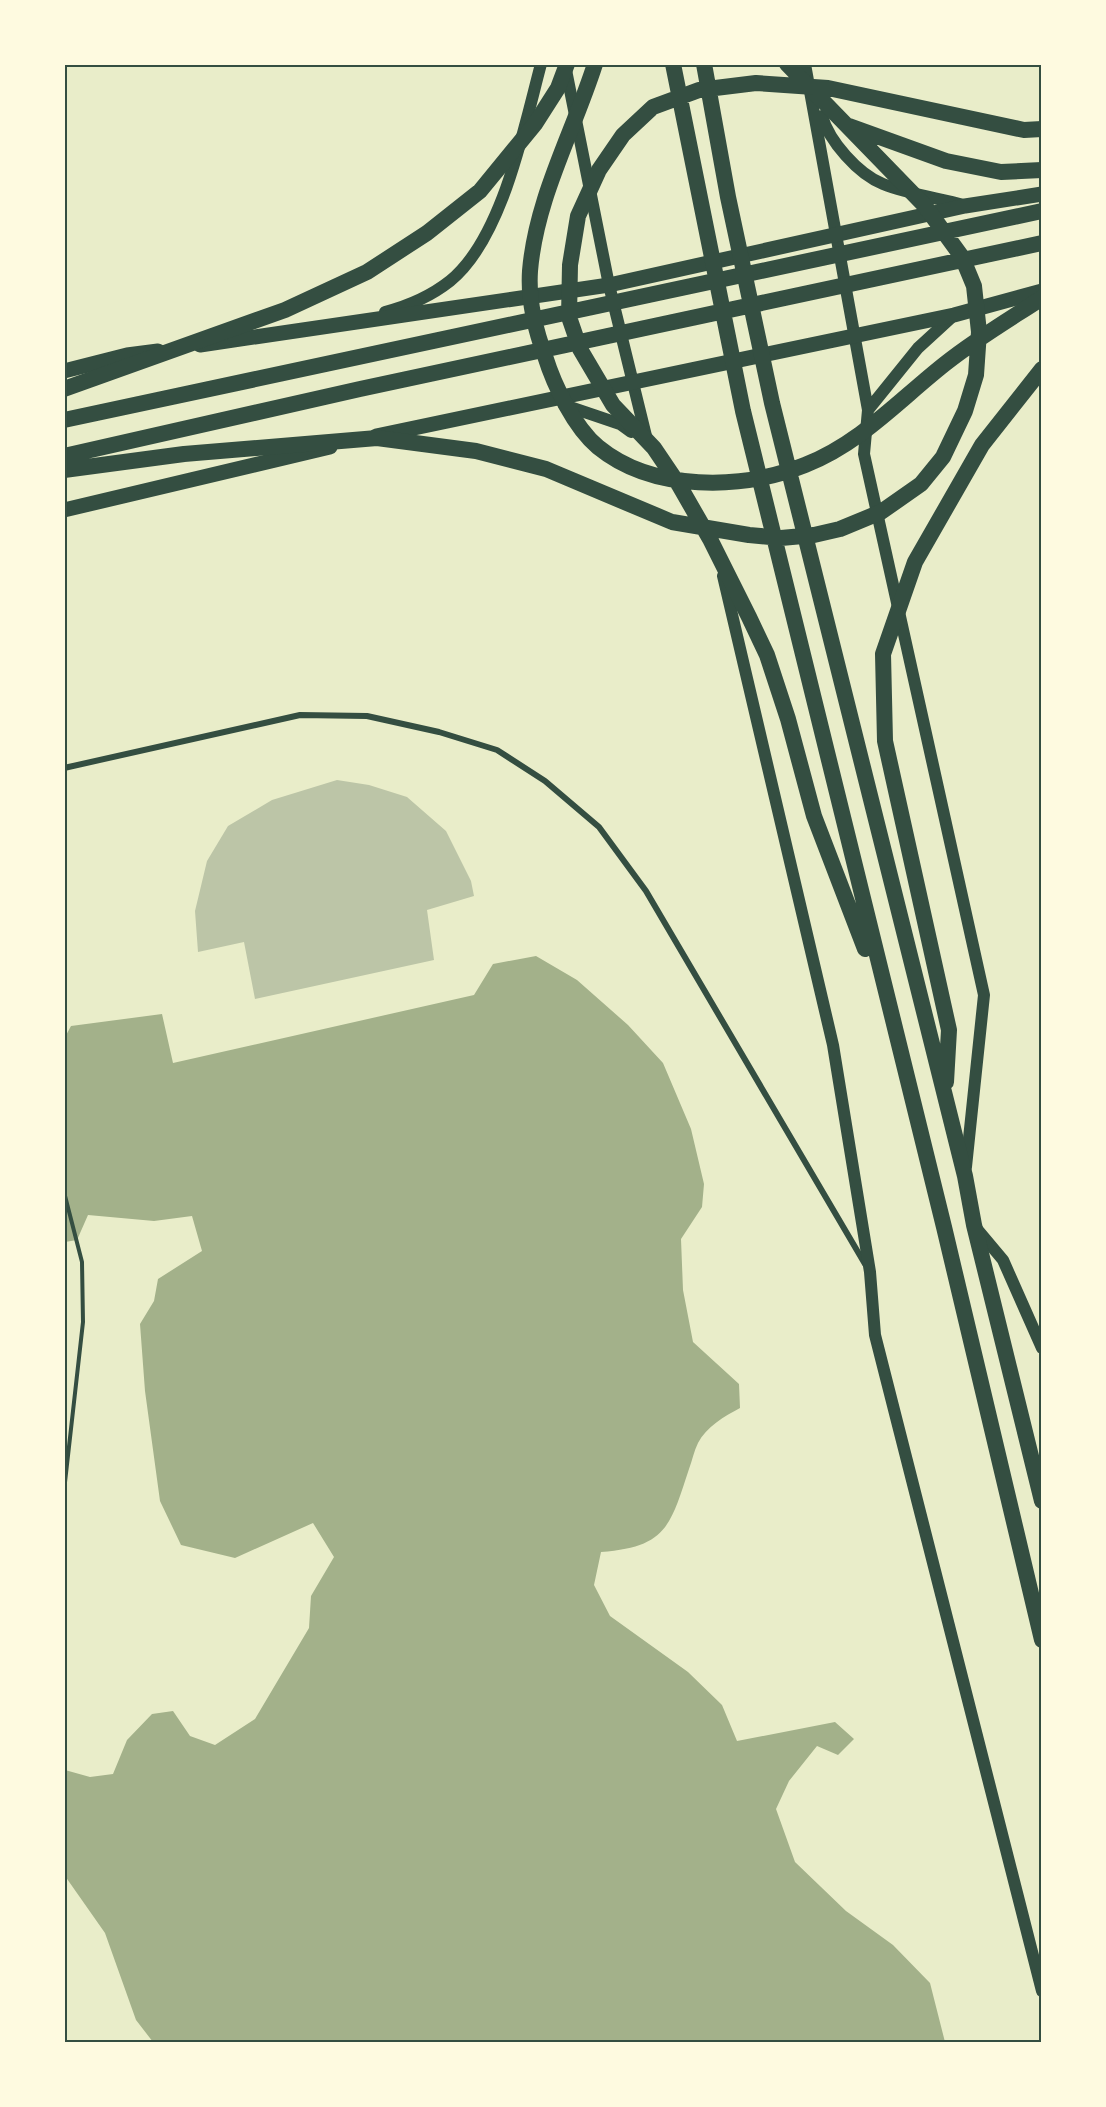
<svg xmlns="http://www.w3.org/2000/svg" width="1106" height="2107" viewBox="0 0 1106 2107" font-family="'PT Sans',sans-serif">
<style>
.water{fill:#a3b18a}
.building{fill:#bcc5a7}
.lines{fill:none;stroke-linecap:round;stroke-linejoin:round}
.path{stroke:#344e41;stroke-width:4}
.minor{stroke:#344e41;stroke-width:6}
.secondary{stroke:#344e41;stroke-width:12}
.primary{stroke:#344e41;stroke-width:15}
.trunk{stroke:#344e41;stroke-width:16}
.neatline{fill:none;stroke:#344e41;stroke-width:2}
</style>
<rect width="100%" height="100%" fill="#e9edc9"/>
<!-- water -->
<path class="water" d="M536,956l41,24 51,45 35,38 28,66 13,55 -2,23 -21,32 2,51 10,52 46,42 1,24c-15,8 -34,19 -42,35 -4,8 -6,18 -9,26 -19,58 -23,78 -88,83l-7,33 16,31 78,56 34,33 15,36 98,-19 19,17 -16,16 -21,-9 -28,35 -13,28 19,53 51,49 47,34 37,38 15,59h-792l-17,-22 -31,-87 -40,-57v-106l25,7 23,-3 14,-34 25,-26 21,-3 17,25 25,9 40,-26 54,-91 2,-32 23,-39 -21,-34 -78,35 -54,-13 -21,-44 -15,-110 -5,-67 14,-23 4,-22 44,-28 -10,-35 -38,5 -66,-6 -11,25 -12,2 -1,-203 7,-13 91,-12 11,49 301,-68 19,-31z"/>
<!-- building -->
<path class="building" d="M337,780l32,5 38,12 39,34 25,50 3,15 -47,14 7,50 -179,39 -11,-57 -46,10 -3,-41 12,-50 21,-35 44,-26z"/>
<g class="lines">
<!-- path -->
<path class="path" d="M64,1192l18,70 1,60 -19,169"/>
<!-- minor -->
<path class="minor" d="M64,768l236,-53 67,1 72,16 58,18 48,31 54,46 47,64 219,373"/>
<!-- secondary -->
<path class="secondary" d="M805,64l63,346
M566,70l43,215 38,155
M822,116c7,25 36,58 61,68 25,10 55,14 81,21
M385,312c23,-6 46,-16 65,-31 53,-43 74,-154 91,-217
M954,315l-36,33 -50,62 -4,44 120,541 -18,172
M564,405l56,19 11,8
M723,576l110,469 37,227 5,63 167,656
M977,1229l26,31 39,88"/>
<!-- primary -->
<path class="primary" d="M200,345l409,-60 356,-79 77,-12
M64,371l63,-16 31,-4
M376,436l578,-121 88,-24
M64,510l266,-63"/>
<!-- trunk -->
<path class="trunk" d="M595,64c-22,69 -59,134 -65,207 -2,29 5,58 15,85 9,29 29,71 53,91 55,45 144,43 207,18 56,-22 95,-66 141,-102 30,-24 64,-44 96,-65
M673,64l70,347 201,816 98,413
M704,64l24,133 44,206 193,773 9,49 68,276
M849,126l97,35 55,11 41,-2
M64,389l221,-79 82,-38 60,-39 53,-42 55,-67 23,-36 9,-24
M64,420l978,-209
M64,456l296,-67 682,-146
M64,470l120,-16 193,-16 99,13 70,18 126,53 77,13 32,3 33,-3 26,-6 41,-17 40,-28 22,-27 22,-46 11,-36 3,-43 -5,-46 -12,-29 -37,-51 -138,-142
M865,949l-51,-133 -26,-97 -21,-64 -18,-38 -39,-78 -31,-54 -25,-37 -41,-43 -33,-56 -11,-32 1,-52 8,-49 21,-46 24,-35 30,-28 46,-17 57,-7 72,5 196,42 18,-1
M946,1082l3,-52 -64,-289 -2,-87 32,-92 67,-117 60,-76"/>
</g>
<!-- border -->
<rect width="1106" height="2107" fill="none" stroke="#fefae0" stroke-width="132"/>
<rect x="66" y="66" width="974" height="1975" class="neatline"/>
</svg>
